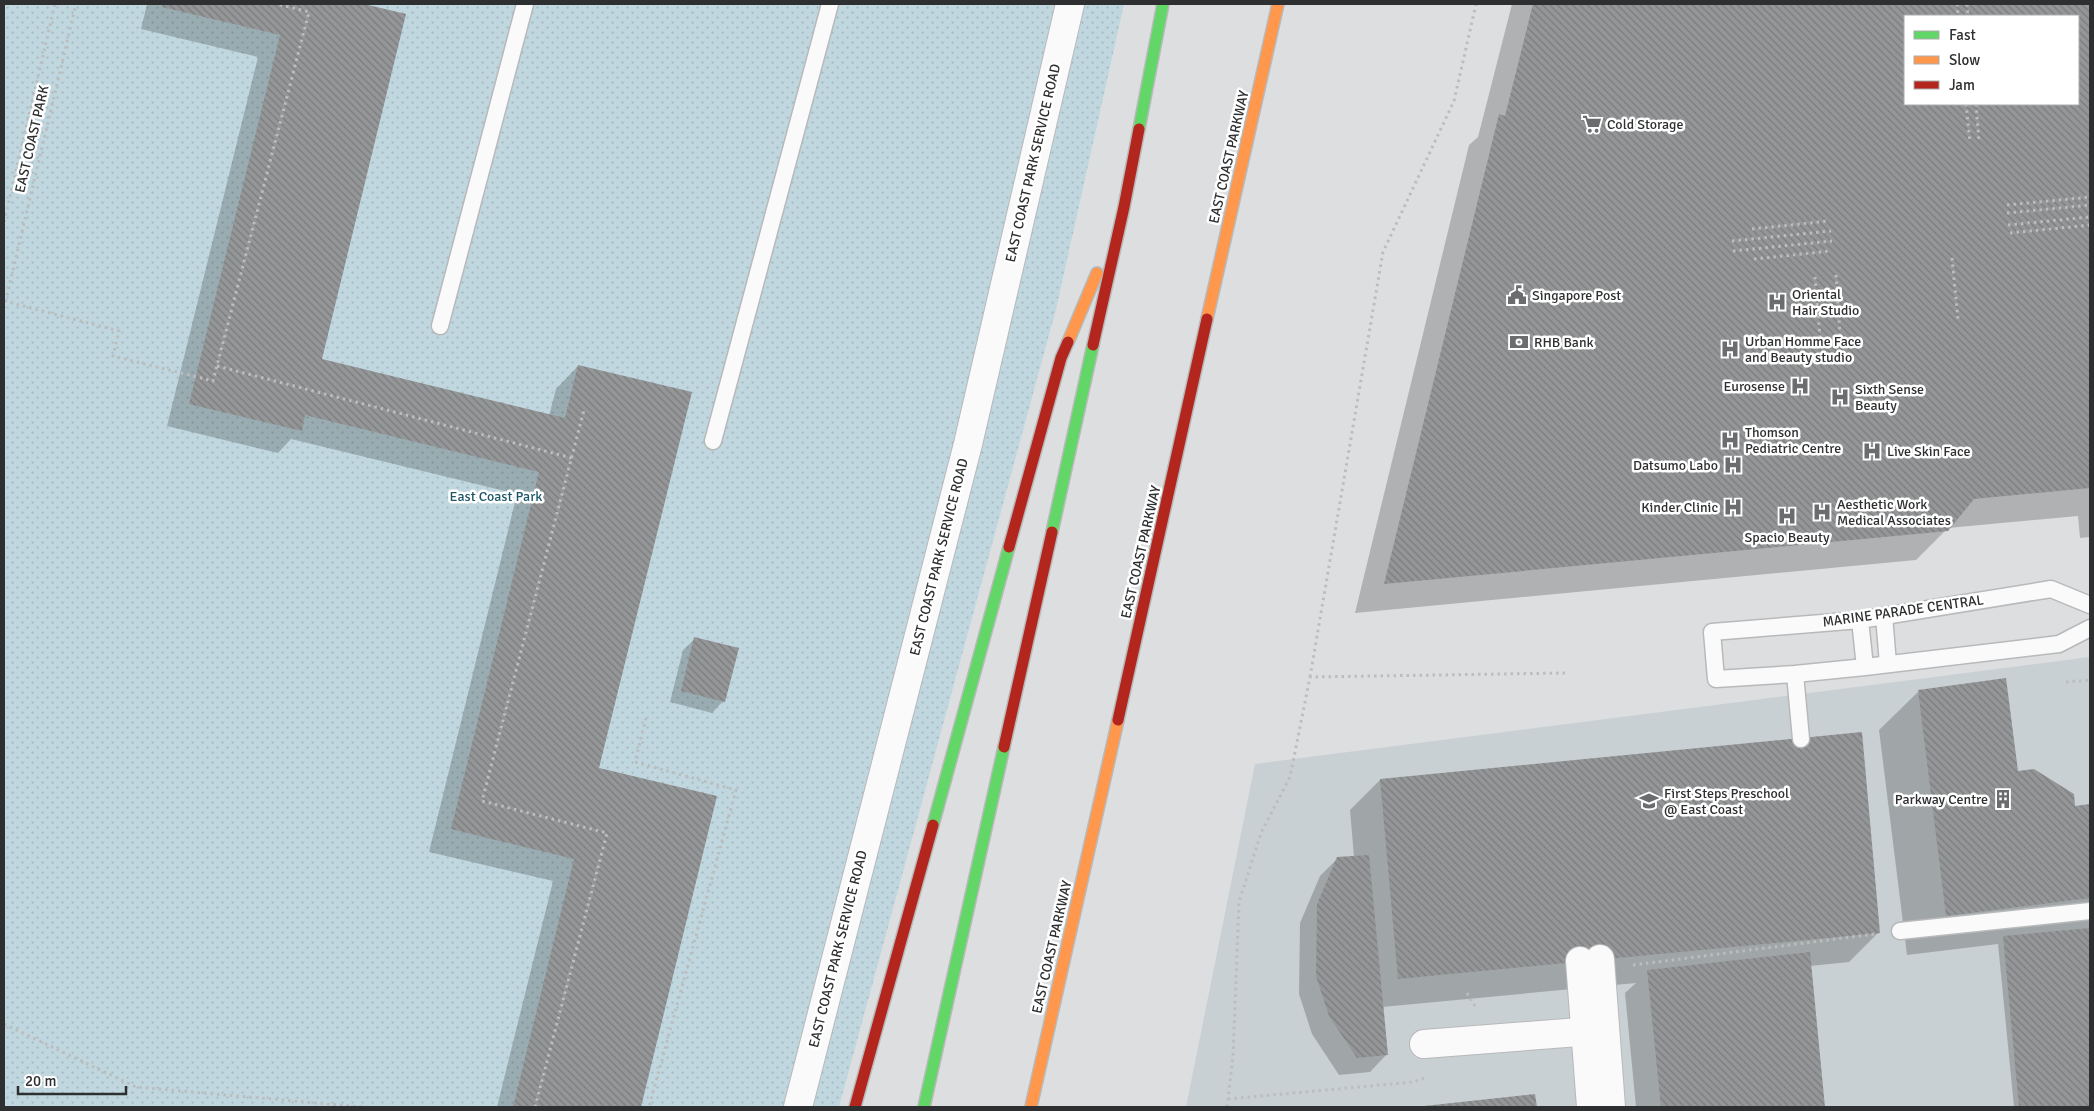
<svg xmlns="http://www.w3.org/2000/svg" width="2094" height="1111" viewBox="0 0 2094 1111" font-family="Signika,sans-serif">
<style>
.built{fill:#c8d0d3}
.park{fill:url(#park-dots)}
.shadow{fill:#0003;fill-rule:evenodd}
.building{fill:url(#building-back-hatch);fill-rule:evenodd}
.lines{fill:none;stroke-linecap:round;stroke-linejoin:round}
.lane-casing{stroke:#b8b9ba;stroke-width:19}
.street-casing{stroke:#b8b9ba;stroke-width:30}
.fast-casing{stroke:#b8b9ba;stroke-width:14}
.slow-casing{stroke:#b8b9ba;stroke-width:14}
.jam-casing{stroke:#b8b9ba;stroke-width:14}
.path{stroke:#bcbdbd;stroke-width:3;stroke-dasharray:2.5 4;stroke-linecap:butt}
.lane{stroke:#fafafa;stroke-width:16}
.street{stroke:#fafafa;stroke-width:28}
.fast{stroke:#63d668;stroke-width:11}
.slow{stroke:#ff974d;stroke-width:11}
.jam{stroke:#b3261e;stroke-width:11}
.labels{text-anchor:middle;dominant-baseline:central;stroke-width:5;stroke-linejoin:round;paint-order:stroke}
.poi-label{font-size:14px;fill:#2e2f30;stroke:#fff;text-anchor:start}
.street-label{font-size:14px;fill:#2e2f30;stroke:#fff}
.park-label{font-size:14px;fill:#1c5667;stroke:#fff}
</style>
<defs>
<pattern id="park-dots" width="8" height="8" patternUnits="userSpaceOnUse" patternTransform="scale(1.25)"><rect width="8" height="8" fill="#c0d7df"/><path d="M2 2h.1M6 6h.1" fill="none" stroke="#a5b9c0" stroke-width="1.8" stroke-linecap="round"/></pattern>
<pattern id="building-back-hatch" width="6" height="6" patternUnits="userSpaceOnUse" patternTransform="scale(1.25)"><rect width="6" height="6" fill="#959697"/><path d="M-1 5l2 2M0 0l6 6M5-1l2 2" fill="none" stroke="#7a7b7c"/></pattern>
</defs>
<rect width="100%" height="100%" fill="#dcdee0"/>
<!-- built -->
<path class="built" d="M2090,657v450h-904l69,-343z"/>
<!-- park -->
<path class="park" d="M4,4h1120l-68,305 -217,798h-835z"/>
<!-- shadow -->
<path class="shadow" d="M147,4h211l47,11 -85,345 229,56 7,-27 22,-23 20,402 118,29 -77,310h-142l56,-226 -124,-29 88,-358 -226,-55 -13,14 -111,-27 91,-369 -117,-28z
M1512,4h578v533l-10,1 -2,-22 -130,12 -32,32 -561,53 114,-468 9,-8zM1905,16h173v88h-173z
M695,639l28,62 -11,12 -42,-11 13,-52z
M1919,691l98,81 57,36 16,-3v302h-76l-16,-163 -91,11 -28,-225z
M1861,734l18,198 -30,30 -39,4 14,141h-188l-11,-114 11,-10 -254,24 5,47 -17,18 -31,3 -27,-41 -13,-40 1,-71 20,-47 18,-18 16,-1 -4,-47 30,-30z
M1534,1096l1,11h-111z"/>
<!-- building -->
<path class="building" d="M163,4h201l42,10 -84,345 243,59 13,-53 114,27 -93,376 118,28 -76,311h-128l61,-248 -123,-30 88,-357 -234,-57 -3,16 -113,-27 91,-369 -118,-28z
M1533,4h557v484l-116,11 -26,32 -564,53 115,-470 6,2zM1905,16h173v88h-173z
M694,637l45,11 -14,54 -44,-11z
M2006,678l12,93 16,-2 40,25 1,12 15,-2v94l-144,18 -28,-226z
M1862,732l18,201 -482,46 -18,-200z
M1369,855l19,200 -31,3 -28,-42 -13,-40 1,-72 20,-47z
M2090,928v179h-71l-16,-171z
M1810,952l15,155h-164l-14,-137z
M1535,1094l2,13h-113v-1z"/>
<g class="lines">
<!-- lane casing -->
<g class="lane-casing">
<path id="lane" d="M440,326l85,-322
M713,441l117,-437
M2090,605l-39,-16 -191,31 -148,12 4,47 79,-5 70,-7 194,-23 31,-16
M1884,616l4,48
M1860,620l5,47
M1795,674l6,65
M1900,931l190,-20"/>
</g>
<!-- street casing -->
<g class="street-casing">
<path id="street" d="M1600,959l11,148
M1580,961l11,146
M1424,1044l181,-14
M798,1107l170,-663 102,-440"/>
</g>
<!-- fast casing -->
<g class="fast-casing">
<path id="fast" d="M1139,129l24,-125
M1052,532l41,-187
M933,825l76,-278
M924,1107l80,-360"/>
</g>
<!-- slow casing -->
<g class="slow-casing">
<path id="slow" d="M1207,319l71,-315
M1068,342l29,-69
M1031,1107l87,-387"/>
</g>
<!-- jam casing -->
<g class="jam-casing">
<path id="jam" d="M1093,345l31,-138 15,-78
M1009,547l52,-189 7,-16
M1118,720l89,-401
M1004,747l48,-215
M855,1107l78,-282"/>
</g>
<!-- path -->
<path class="path" d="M1957,4l1,12
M1967,4l1,12
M1966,104l4,38
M1976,104l3,37
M2007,205l83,-8
M2007,213l83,-8
M4,222l51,-218
M2008,225l82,-8
M1752,229l77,-8
M2010,233l80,-8
M1732,241l99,-10
M1733,251l99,-10
M1952,258l6,61
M1754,259l77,-8
M1836,275l4,60
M1815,277l5,60
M4,301l115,30 -6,25 100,25 96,-369 -32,-8
M4,308l72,-304
M217,366l355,92
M1310,677l73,-425 71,-151 22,-97
M2066,682l24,-2
M646,718l-11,44 101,28 -87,317
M1633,965l242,-31
M1467,993l6,11 3,2
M4,1024l132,63 226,20
M1228,1099l185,-17 12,-4
M535,1107l72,-274 -125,-32 102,-391
M1227,1107l6,-51 6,-154 22,-69 29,-56 20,-100 256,-4"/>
<!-- lane -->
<use href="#lane" class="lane"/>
<!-- street -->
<use href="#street" class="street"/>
<!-- fast -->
<use href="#fast" class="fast"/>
<!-- slow -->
<use href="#slow" class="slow"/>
<!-- jam -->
<use href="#jam" class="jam"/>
</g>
<!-- icons -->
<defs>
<g id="supermarket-bare" transform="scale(1.5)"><path d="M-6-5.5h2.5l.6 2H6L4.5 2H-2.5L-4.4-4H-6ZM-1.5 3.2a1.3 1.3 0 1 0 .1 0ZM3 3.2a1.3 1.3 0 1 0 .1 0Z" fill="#6b6c6e" stroke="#fff" stroke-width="2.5" paint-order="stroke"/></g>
<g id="civic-bare" transform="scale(1.5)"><path d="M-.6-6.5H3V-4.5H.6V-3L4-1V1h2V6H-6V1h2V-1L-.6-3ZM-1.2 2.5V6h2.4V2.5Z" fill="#6b6c6e" stroke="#fff" stroke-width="2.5" paint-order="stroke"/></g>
<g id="hospital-bare" transform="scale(1.5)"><path d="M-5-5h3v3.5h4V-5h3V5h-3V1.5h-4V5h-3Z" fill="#6b6c6e" stroke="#fff" stroke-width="2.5" paint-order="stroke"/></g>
<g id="bank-bare" transform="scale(1.5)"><path d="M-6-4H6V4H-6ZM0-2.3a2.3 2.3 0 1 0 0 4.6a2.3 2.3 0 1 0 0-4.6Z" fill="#6b6c6e" stroke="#fff" stroke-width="2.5" paint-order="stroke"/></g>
<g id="building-bare" transform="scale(1.5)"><path d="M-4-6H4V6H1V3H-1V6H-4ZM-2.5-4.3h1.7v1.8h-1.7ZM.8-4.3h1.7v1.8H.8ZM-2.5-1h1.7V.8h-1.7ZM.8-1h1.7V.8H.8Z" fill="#6b6c6e" stroke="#fff" stroke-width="2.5" paint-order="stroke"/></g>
<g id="school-bare" transform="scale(1.5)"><path d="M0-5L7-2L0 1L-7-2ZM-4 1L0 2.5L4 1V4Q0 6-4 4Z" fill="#6b6c6e" stroke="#fff" stroke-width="2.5" paint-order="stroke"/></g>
</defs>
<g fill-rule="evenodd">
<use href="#supermarket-bare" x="1592" y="124"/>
<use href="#civic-bare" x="1517" y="295"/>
<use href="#hospital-bare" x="1777" y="302"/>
<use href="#bank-bare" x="1519" y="342"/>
<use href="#hospital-bare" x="1730" y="349"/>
<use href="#hospital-bare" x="1800" y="386"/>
<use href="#hospital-bare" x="1840" y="397"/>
<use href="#hospital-bare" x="1730" y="440"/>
<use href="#hospital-bare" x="1872" y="451"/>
<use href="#hospital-bare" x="1733" y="465"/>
<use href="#hospital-bare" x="1733" y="507"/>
<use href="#hospital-bare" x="1822" y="512"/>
<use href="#hospital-bare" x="1787" y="516"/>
<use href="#building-bare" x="2003" y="799"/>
<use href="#school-bare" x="1649" y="801"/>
</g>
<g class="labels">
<!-- poi labels -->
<g class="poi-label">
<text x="1607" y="124">Cold Storage</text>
<text x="1792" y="294">Oriental<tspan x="1792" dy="16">Hair Studio</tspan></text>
<text x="1532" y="295">Singapore Post</text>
<text x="1745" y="341">Urban Homme Face<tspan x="1745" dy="16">and Beauty studio</tspan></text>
<text x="1534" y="342">RHB Bank</text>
<text x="1785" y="386" text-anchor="end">Eurosense</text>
<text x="1855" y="389">Sixth Sense<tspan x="1855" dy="16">Beauty</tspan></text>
<text x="1745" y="432">Thomson<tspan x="1745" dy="16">Pediatric Centre</tspan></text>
<text x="1887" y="451">Live Skin Face</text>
<text x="1718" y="465" text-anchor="end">Datsumo Labo</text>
<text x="1837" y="504">Aesthetic Work<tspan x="1837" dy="16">Medical Associates</tspan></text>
<text x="1718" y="507" text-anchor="end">Kinder Clinic</text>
<text x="1787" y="537" text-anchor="middle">Spacio Beauty</text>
<text x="1664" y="793">First Steps Preschool<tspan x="1664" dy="16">@ East Coast</tspan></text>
<text x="1988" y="799" text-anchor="end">Parkway Centre</text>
</g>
<!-- street labels -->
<g class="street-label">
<text transform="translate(32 139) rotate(-77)">EAST COAST PARK</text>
<text transform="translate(1229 157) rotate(-77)">EAST COAST PARKWAY</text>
<text transform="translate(1033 163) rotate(-77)">EAST COAST PARK SERVICE ROAD</text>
<text transform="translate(1141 552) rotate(-77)">EAST COAST PARKWAY</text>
<text transform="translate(939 557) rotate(-76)">EAST COAST PARK SERVICE ROAD</text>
<text transform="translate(1903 611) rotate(-8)">MARINE PARADE CENTRAL</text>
<text transform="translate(1052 947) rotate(-77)">EAST COAST PARKWAY</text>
<text transform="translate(838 949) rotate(-76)">EAST COAST PARK SERVICE ROAD</text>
</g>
<!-- park labels -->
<g class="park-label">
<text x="496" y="496">East Coast Park</text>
</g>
</g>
<!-- border -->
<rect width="2094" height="1111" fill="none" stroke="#2e2f30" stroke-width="10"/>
<!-- legend -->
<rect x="1904" y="15" width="175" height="90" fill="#ffffff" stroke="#abacac"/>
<rect x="1914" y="31" width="25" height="8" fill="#63d668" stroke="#abacac"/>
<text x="1949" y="40" font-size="15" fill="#2e2f30">Fast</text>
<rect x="1914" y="56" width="25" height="8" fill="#ff974d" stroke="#abacac"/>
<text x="1949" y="65" font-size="15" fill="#2e2f30">Slow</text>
<rect x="1914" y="81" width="25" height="8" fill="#b3261e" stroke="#abacac"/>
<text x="1949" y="90" font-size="15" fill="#2e2f30">Jam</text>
<!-- scale -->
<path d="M18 1086v8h108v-8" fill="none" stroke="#2e2f30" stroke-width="2.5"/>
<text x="25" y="1086" font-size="15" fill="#2e2f30" stroke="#ffffff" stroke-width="4" paint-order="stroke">20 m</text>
</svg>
